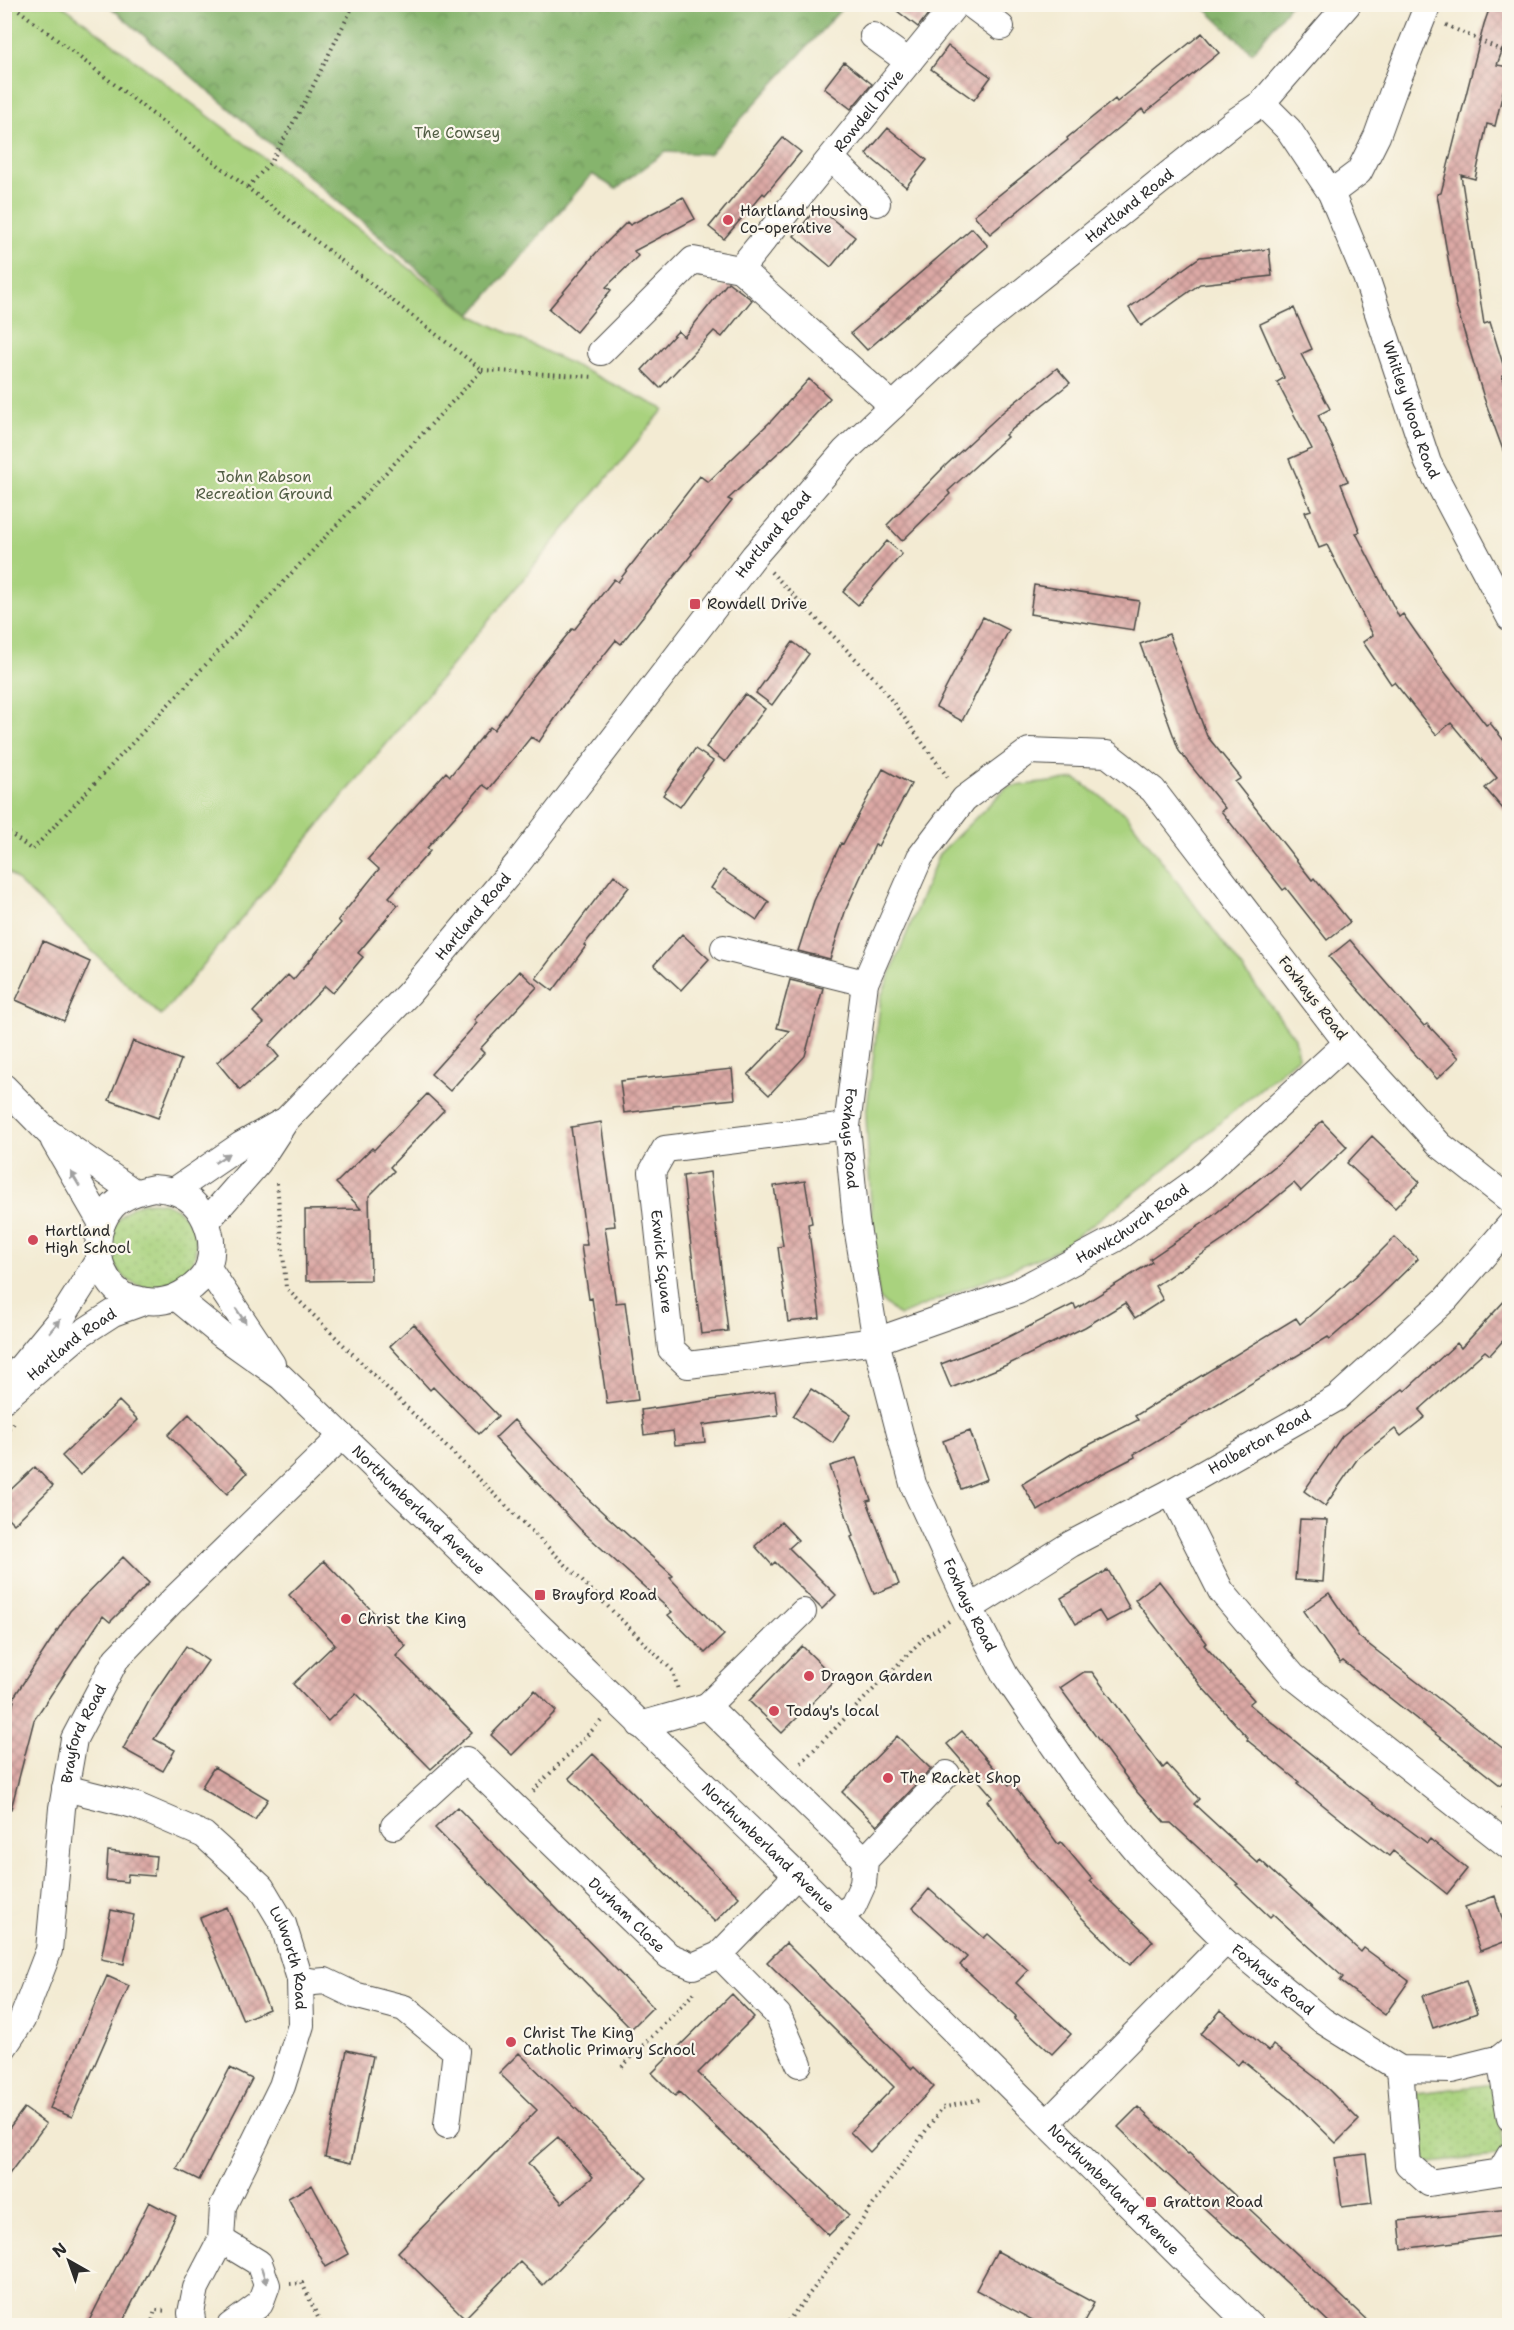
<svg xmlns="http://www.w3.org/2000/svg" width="1514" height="2330" viewBox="0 0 1514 2330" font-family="'Shantell Sans',sans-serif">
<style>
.grass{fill:url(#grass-dots);stroke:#6a7e54;stroke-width:1.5}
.forest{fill:url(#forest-crowns);stroke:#58704c;stroke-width:1.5}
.green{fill:#a9d27e;stroke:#6a7e54;stroke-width:1.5}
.building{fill:url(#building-cross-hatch);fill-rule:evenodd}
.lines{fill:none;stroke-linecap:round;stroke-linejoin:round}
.minor-casing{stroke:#494844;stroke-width:28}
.path{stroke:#494844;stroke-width:4;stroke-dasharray:1.5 4.5;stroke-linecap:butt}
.minor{stroke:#fff;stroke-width:26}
.oneway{fill:#a0a0a0}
.poi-dot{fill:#d1495b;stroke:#fbf7ec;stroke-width:2}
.labels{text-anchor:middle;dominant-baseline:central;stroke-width:4.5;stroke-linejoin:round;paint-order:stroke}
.street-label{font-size:15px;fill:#2b2b2b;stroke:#fbf7ec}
.park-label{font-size:15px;fill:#515d44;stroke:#fbf7ec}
.poi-label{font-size:15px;fill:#2b2b2b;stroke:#fbf7ec;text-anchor:start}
</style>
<defs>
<pattern id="grass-dots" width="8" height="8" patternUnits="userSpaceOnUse" patternTransform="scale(1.5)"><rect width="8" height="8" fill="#a9d27e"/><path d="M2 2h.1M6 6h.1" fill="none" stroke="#92b46d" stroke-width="1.8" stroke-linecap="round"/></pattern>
<pattern id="forest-crowns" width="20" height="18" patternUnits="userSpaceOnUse" patternTransform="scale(1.5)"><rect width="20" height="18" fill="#86b46d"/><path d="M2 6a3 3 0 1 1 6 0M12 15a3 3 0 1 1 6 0" fill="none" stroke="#6e935a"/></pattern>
<pattern id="building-cross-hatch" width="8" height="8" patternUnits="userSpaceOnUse" patternTransform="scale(1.5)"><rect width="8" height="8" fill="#dca9a5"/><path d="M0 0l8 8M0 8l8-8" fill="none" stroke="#b38a87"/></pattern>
</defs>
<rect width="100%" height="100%" fill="#fbf7ec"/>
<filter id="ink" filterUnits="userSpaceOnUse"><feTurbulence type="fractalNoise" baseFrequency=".0167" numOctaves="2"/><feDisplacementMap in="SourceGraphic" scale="12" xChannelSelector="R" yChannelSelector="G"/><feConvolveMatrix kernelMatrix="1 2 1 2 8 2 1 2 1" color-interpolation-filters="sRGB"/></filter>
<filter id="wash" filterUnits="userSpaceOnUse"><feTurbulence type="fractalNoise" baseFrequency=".008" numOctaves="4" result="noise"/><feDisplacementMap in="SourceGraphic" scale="24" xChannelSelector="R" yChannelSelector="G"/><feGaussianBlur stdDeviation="1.35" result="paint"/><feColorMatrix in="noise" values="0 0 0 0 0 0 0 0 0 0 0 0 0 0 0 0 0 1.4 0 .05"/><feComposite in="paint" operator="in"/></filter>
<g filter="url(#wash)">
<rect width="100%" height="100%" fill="#f3ebd3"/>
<!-- grass -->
<path class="grass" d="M110 1245a43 43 0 1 1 86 0a43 43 0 1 1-86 0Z
M1495,2084l9,71 -82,9 -6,-71z"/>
<!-- forest -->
<path class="forest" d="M108,5h737l-136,149 -44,-2 -49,37 -24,-15 -121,141z
M1201,5h89l-38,48z"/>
<!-- green -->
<path class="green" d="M4,5h58l409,310 193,94 -503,607 -156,-147z
M1076,779l50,35 169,224 3,19 -143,120 -97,73 -159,66 -20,-18 -5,-39 -8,-143 15,-119 58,-143 68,-67z"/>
<g id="blocks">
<!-- building -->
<path class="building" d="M888,4h48l-18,23z
M1491,4h18v28l-12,33 12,2 -14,59 -8,-2 -12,55 -14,-4 23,149 6,-2 16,52 -4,2 7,20v64l-2,1 -23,-63 -28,-93 -19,-111 4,-1 43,-169z
M1202,33l17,20 -74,60 -3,-4 -152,125 -16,-19 94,-75 -1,-2 48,-39 2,3z
M948,46l43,31 -17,23 -43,-31z
M844,62l28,22 -21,25 -27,-21z
M888,128l39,32 -21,27 -40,-33z
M783,138l18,14 -36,43 -2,-2 -39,46 -15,-12z
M683,197l12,22 -61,32 4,5 -32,31 5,3 -35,42 -27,-23 47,-56 31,-31 3,3z
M817,207l38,30 -24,30 -37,-31z
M972,228l16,18 -121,104 -16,-17z
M1269,249l3,27 -72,8 -59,42 -12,-18 71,-51z
M728,282l24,18 -30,37 -8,-6 -54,57 -18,-18 36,-39 6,6z
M1294,308l18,41 -11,5 29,55 -12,6 30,66 -7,3 19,48 -4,1 43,84 4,-3 30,43 53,68 4,-2 19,24v69l-24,-28 12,-10 -46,-55 -15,12 -42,-53 -3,2 -28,-42 10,-7 -46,-90 -8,3 -14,-36 6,-2 -22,-51 23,-10 -35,-67 7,-4 -24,-54z
M1057,368l13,15 -65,52 2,2 -59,54 2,3 -48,47 -15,-16 59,-60 58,-54z
M809,379l21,19 -38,42 -64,59 4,2 -41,52 1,1 -71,90 -5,-4 -51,64 -26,38 -8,-5 -42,52 -6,-4 -56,63 3,3 -41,46 9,8 -40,48 5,4 -30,36 -8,-7 -56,59 10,12 -39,33 -23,-28 47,-39 -11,-11 35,-37 5,5 48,-57 -3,-3 41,-51 -11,-10 78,-87 4,4 40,-49 4,3 37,-51 41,-50 2,1 40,-51 4,3 82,-106 8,6 64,-62z
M887,541l15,13 -44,51 -15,-13z
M1034,585l105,16 -5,29 -104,-16z
M983,617l26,13 -47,91 -26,-14z
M1169,634l38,102 34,42 -6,4 77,98 2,-2 36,44 -23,18 -41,-52 -3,2 -62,-79 4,-3 -46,-57 -39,-107z
M793,642l16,12 -37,51 -16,-12z
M745,694l20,15 -40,53 -19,-15z
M695,749l18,12 -33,46 -17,-12z
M883,769l28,15 -33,62 -3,-1 -29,64 -16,50 -32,-8 16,-50 27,-58 2,1z
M723,870l46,32 -12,18 -46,-32z
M614,875l15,12 -45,58 2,1 -33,45 -17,-13z
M682,934l27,25 -28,31 -27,-25z
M1350,940l74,86 3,-2 32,34 -22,21 -108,-122z
M43,941l47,21 -26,59 -48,-21z
M520,971l17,16 -57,62 4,4 -34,38 -19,-17 46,-51 -3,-3z
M790,980l33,8 -18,68 -36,39 -21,-20 42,-44 -13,-3z
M133,1041l48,19 -23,58 -49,-18z
M732,1069l3,30 -62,6v2l-49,6 -4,-32z
M427,1094l17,16 -54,57 4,4 -25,25 2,84 -65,1 -1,-71 56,-1 -25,-26 36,-35 2,2z
M1322,1121l25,26 -46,44 -7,-8 -69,56 -70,47 8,14 -28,18 -10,-15 -40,24 -76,37 -58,24 -10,-24 59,-23 74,-37 2,5 76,-47 -2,-3 56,-38 73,-58z
M601,1122l14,104 -10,1 11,76 9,-1 13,98 -31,4 -15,-106 -3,1 -8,-54h6l-16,-118z
M1372,1136l48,46 -25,26 -48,-45z
M710,1172l18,159 -27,3 -18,-158z
M805,1181l7,42 -4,1 12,94 -32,4 -10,-75 5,-1 -9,-60z
M1395,1237l23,22 -38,37 -50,43 -2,-2 -194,117 1,3 -53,27 -44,27 -16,-27 51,-31 65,-33 -3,-4 161,-98 4,6 56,-48z
M1509,1296v38l-19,21 -5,-4 -66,59 6,7 -24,19 -6,-7 -37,29 -33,48 -21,-15 38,-55 61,-47 2,2 52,-48 4,5z
M414,1324l39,45 45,47 -19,18 -46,-47 -3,3 -40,-44z
M811,1389l40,26 -18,28 -40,-27z
M775,1391l3,24 -75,10 2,17 -30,3 -2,-14 -29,4 -3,-25z
M119,1401l19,19 -58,55 -18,-19z
M189,1414l58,59 -20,21 -59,-59z
M514,1420l74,79 85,77 -3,2 54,57 -19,18 -37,-38 4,-3 -92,-83 -85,-91z
M970,1431l17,48 -26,10 -18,-48z
M856,1458l15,42 -4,1 32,83 -25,10 -23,-57 2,-1 -23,-70z
M35,1467l18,19 -39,38 -10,-10v-18z
M1300,1519l27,1 -4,62 -28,-2z
M781,1522l17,18 -9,8 47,47 -14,14 -47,-47 -3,3 -17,-19z
M123,1557l26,26 -39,39 -7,-6 -69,104 -23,89 -7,-1v-70l10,-37 -2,-1 58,-89z
M324,1561l82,85 -10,10 76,76 -41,37 -75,-76 -28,28 -35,-37 42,-40 -46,-49z
M1108,1570l22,39 -24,13 -7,-11 -23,13 -15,-26z
M1159,1581l48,62 -3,2 50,55 -5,4 103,83 75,56 3,-4 37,30 -20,25 -54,-43 -4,5 -41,-31 -51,-41 2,-2 -52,-42 1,-2 -47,-52 -66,-86z
M1329,1593l30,44 150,116v20l-9,12 -157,-124 -3,2 -37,-52z
M186,1646l22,15 -54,78 21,11 -12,21 -40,-22 30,-55z
M802,1646l34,33 -54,54 -33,-32z
M1084,1672h8l71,96 4,-4 32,35 -5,5 64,59 2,-3 101,92 3,-4 45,33 -24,34 -45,-34 3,-4 -70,-63 -3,3 -34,-32 2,-1 -67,-61h-6l-28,-31 -77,-104z
M535,1690l21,21 -44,44 -21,-20z
M962,1731l47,54 3,-2 46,61 3,-2 31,37 -2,2 63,60 -23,24 -50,-49 -51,-60 -42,-55 6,-4 -46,-53z
M897,1736l34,33 -54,57 -35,-34z
M593,1754l146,143 -24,25 -146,-144z
M214,1767l54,32 -13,21 -54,-32z
M457,1807l196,200 -22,22 -196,-201z
M108,1851l48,5 -2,20 -26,-2 -1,8 -21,-2z
M929,1889l55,49 4,-4 40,36 -12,13 55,51 -19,20 -38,-35 2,-3 -56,-51 7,-8 -54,-49z
M1495,1896l14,44 -29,11 -15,-44z
M227,1907l42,102 -26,11 -43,-102z
M111,1910l23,5 -10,49 -23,-5z
M786,1943l126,126 2,-2 20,20 -64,65 -20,-20 44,-45 -127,-125z
M107,1976l22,10 -57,131 -22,-9z
M1466,1981l11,32 -44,15 -11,-32z
M732,1994l22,23 -56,56 151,142 -20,20 -150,-143 -4,4 -23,-23z
M1221,2010l48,41 4,-6 47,36 39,39 -23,23 -45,-44 -49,-39 -4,5 -37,-31z
M347,2050l26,6 -22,107 -26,-6z
M519,2053l128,125 -104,107 -23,-23 -55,56 -67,-66 139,-142 -38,-37zM558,2137l35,40 -31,26 -34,-40z
M230,2068l22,11 -53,101 -22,-11z
M1138,2107l50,47 1,-1 68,63 115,109h-40l-94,-88 -1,1 -80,-73 -39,-38z
M24,2108l22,16 -42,57v-46z
M1366,2154l6,49 -30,4 -7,-49z
M312,2185l37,69 -23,13 -38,-69z
M149,2202l27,14 -55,109h-34z
M1509,2209v26l-107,14 -3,-28z
M997,2251l97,52 -12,22h-40l-66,-35z"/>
</g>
</g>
<g filter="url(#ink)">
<use href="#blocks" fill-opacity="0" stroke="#494844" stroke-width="1.5"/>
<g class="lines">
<!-- minor casing -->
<g class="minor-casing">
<g id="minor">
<path d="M970,4l31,23"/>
<path d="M873,36l36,26"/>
<path id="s1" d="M1262,103l27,27 42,63 35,84 62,186 82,155"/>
<path d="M831,158l46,45"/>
<path d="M1331,193l28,-21 18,-36 17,-47 34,-85"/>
<path d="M740,269l153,137"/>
<path id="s2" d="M601,352l92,-92 47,9 216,-265"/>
<path d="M724,948l141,35"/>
<path d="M4,1087l45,46 85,59"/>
<path id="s3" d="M847,1126l-182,23 -13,23 19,177 17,16 188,-24 142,-50 97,-52 85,-61 147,-135"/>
<path d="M54,1141l48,83"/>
<path d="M154,1188c6,1 12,1 18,3 31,8 45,45 37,74 -3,11 -14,21 -24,27 -12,8 -29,12 -44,8 -6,-2 -16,-2 -21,-7 -25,-20 -30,-62 -7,-87 11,-11 26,-15 41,-18z"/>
<path d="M174,1191l67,-46 41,-23"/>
<path id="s4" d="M1510,1200l-70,-55 -93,-102 -194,-253 -46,-36 -78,-3 -65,48 -44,58 -55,126 -18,143 9,95 20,120 37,143 57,124 35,67 70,102 70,84 81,80 97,80 77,48 52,1 48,-12 10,-8"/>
<path id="s5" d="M207,1221l51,-58 28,-43 123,-127 109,-130 236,-307 91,-105 128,-120 261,-209 28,-19 86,-99"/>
<path d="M208,1268l64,96"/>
<path id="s6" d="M177,1298l45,37 59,42 516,498 454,451"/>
<path d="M16,1373l47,-57 36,-57"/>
<path id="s7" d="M4,1399l75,-64 34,-22 33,-12"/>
<path d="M1171,1492l50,99 72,85 217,171"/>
<path id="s8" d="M970,1608l101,-64 100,-52 166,-94 109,-99 64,-74"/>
<path d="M707,1706l96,-94"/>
<path d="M640,1725l67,-19 158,154"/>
<path id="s9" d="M65,1788l72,18 67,29 57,52 22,37 17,55 1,46 -19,61 -59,120 -2,34 -25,48 -5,25 2,13"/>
<path id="s10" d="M394,1826l72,-66 203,196 24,10 26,-11 78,-80"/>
<path d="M838,1916l15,-10 10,-22 2,-24 82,-86"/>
<path d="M719,1955l59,60 21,49"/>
<path d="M300,1979l14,3 11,-1 29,14 50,13 52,43 -9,74"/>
<path id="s11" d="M4,2047l18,-27 27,-70 13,-142 12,-69 42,-80 58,-60 168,-163"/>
<path d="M1500,2058l10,60"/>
<path d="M1400,2069l8,95 21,19 71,-11 10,-17"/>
<path d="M1047,2123l179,-182"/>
<path d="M221,2240l38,23 8,22 -7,19 -30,22"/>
</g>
</g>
<!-- path -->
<path class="path" d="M1446,25l64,29
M248,187l23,-25 36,-64 47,-94
M482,370l113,7
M771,572l107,110 71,97
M4,829l28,21 450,-480 -471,-366
M277,1183l9,105 387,383 5,19
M4,1432l10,-9
M801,1763l124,-126 24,-16
M533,1791l70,-72
M1502,1810l8,-9
M622,2067l74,-76
M290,2284l12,-1 20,43
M151,2326l4,-16 13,1
M784,2326l30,-38 128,-180 39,-9"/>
<!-- minor -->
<use href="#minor" class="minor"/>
</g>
<!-- one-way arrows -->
<defs><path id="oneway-solid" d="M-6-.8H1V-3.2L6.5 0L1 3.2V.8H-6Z" transform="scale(1.5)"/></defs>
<g class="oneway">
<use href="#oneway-solid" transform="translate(222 1158) rotate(-34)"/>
<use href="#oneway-solid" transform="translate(75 1179) rotate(-121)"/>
<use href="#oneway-solid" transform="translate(241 1316) rotate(56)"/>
<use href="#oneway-solid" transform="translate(55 1326) rotate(-50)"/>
<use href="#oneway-solid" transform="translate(264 2276) rotate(72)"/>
</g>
</g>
<!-- markers -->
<g class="poi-dot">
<circle cx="728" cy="220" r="6"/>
<rect x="689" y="598" width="12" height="12" rx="3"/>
<circle cx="33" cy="1240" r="6"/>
<rect x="534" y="1589" width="12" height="12" rx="3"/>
<circle cx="346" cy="1619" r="6"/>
<circle cx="809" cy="1676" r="6"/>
<circle cx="774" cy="1711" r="6"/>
<circle cx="888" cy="1778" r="6"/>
<circle cx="511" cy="2042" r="6"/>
<rect x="1145" y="2196" width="12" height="12" rx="3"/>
</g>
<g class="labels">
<!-- street labels -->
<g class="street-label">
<text stroke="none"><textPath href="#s2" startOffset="382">Rowdell Drive</textPath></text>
<text stroke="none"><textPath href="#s5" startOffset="1377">Hartland Road</textPath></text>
<text stroke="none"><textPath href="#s1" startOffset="345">Whitley Wood Road</textPath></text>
<text stroke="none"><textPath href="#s5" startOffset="891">Hartland Road</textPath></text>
<text stroke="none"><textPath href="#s5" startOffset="405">Hartland Road</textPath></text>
<text transform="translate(1313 998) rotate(52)">Foxhays Road</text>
<text stroke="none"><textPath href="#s4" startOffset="1130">Foxhays Road</textPath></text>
<text stroke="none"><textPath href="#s3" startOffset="884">Hawkchurch Road</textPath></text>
<text stroke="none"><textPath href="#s3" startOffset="300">Exwick Square</textPath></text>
<text stroke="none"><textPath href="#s7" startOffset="87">Hartland Road</textPath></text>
<text stroke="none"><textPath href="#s8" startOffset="334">Holberton Road</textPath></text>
<text stroke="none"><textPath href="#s6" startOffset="322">Northumberland Avenue</textPath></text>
<text stroke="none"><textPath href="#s4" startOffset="1616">Foxhays Road</textPath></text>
<text stroke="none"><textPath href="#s11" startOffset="328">Brayford Road</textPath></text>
<text stroke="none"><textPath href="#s6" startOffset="808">Northumberland Avenue</textPath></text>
<text stroke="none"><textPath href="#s10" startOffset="321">Durham Close</textPath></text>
<text stroke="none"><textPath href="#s9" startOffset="302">Lulworth Road</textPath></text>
<text stroke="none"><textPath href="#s4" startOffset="2102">Foxhays Road</textPath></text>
<text stroke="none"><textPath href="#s6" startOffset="1294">Northumberland Avenue</textPath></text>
</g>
<!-- park labels -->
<g class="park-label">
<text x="457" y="133">The Cowsey</text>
<text x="264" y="477">John Rabson<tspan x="264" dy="17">Recreation Ground</tspan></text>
</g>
<!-- poi labels -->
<g class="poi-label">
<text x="740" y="211">Hartland Housing<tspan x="740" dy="17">Co-operative</tspan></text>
<text x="707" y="604">Rowdell Drive</text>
<text x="45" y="1231">Hartland<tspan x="45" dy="17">High School</tspan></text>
<text x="552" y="1595">Brayford Road</text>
<text x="358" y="1619">Christ the King</text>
<text x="821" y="1676">Dragon Garden</text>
<text x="786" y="1711">Today's local</text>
<text x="900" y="1778">The Racket Shop</text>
<text x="523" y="2033">Christ The King<tspan x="523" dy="17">Catholic Primary School</tspan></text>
<text x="1163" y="2202">Gratton Road</text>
</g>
</g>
<!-- margin -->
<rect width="1514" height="2330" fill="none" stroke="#fbf7ec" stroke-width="24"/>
<!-- north arrow -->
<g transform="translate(69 2261) rotate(320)" stroke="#fbf7ec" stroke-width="4.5" paint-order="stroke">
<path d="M0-4.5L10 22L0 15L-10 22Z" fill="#2b2b2b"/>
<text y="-9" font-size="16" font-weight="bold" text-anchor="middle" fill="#2b2b2b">N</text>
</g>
</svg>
